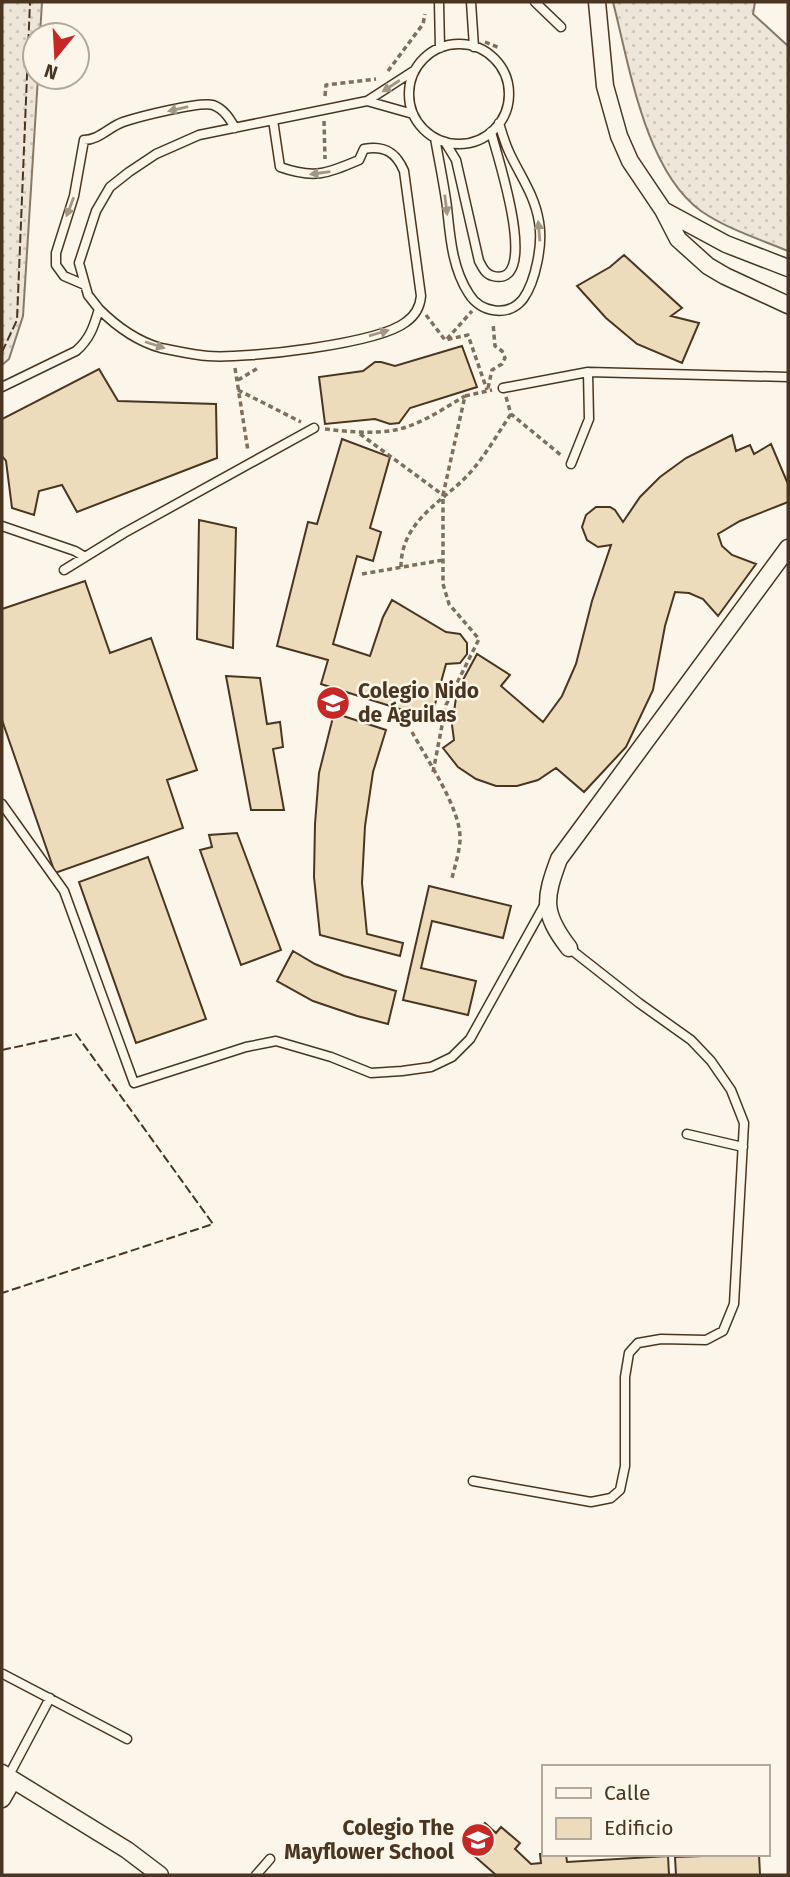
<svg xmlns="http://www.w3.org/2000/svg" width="790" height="1877" viewBox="0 0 790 1877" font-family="'Fira Sans',sans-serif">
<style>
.grass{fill:url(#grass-dots);stroke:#887966;stroke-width:2}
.building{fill:#ecdcbc;stroke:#4a3520;stroke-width:2}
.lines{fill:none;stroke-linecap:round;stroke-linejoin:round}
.service-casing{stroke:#4a3520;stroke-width:11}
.minor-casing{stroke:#4a3520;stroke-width:19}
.path{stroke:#7f6f5c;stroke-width:3.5;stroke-dasharray:5 3.5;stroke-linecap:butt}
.service{stroke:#fbf6e9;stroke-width:8}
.minor{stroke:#fbf6e9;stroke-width:16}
.fence{stroke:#4a3520;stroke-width:2;stroke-dasharray:9 3.5;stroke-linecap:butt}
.oneway{fill:#a29684}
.labels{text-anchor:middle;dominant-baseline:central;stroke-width:5;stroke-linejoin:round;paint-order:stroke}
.poi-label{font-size:21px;font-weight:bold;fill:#4a3520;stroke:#fbf6e9;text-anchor:start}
</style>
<defs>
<pattern id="grass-dots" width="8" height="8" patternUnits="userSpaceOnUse" patternTransform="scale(1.75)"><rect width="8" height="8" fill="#ede6d9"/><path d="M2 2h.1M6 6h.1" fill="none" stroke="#cdc6ba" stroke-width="1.8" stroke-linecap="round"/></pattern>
</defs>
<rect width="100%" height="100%" fill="#fbf6e9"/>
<!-- grass -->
<path class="grass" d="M2,2h40l-2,33h-5v42h3l-15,239 -14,43 -7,6z
M613,2h142l-2,12 35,32v205c-29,-12 -61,-22 -87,-40 -56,-40 -72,-147 -88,-209z"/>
<!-- building -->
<path class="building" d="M624,255l58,53 -11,8 28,7 -17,40 -45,-19 -31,-26 -29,-32 33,-19z
M462,346l15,41 -67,21 -11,15 -9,1 -15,-5 -50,5 -6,-47 44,-6 12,-9h6l14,4z
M99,369l19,32 98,3 1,54 -140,54 -15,-27 -23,6 -5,24 -22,-7 -6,-47 -4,-5v-37z
M732,435l4,16 14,-6 4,9 17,-10 17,40v18l-48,19 -22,13 4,12 10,9 24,9 -38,52 -15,-17 -14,-6 -14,-1 -10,34 -12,64 -27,57 -42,45 -28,-24 -18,12 -21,6h-21l-20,-7 -18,-12 -15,-19 11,-8 -2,-15 5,-34 20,-37 33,21 -9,11 42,36 19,-26 14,-32 16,-63 19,-56 -13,2 -11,-7 -5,-13 4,-12 10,-8h14l5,3 8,12 17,-25 20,-20 26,-19z
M342,439l48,18 -20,71 11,4 -8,29 -16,-5 -24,88 37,12 13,-39 9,-17 54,32 14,2 7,9v11l-7,9 -14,1 -15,55 -110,-35 7,-24 -51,-14 31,-124 9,2z
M199,520l37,8 -3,120 -36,-9z
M85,581l25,72 41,-15 46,132 -30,10 16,48 -128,45 -53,-153v-111z
M226,676l34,2 7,46 13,-2 3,25 -10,2 11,61h-33z
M334,713l52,17 -13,42 -8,54 -3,57 5,51 36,9 -3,13 -80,-21 -6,-58 1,-53 4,-51z
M237,833l44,117 -40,15 -41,-115 12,-3 -3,-12z
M148,857l58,162 -70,24 -57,-161z
M429,886l82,20 -8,32 -71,-17 -11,47 55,13 -8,34 -65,-15z
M293,951l22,13 29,12 52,15 -8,33 -31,-8 -44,-15 -36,-20z
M485,1823l11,10 5,-6 19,16 -5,6 16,15 10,-1 -1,-9h26l1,8 101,-6 1,19h-173l-32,-28z
M759,1854l1,21h-84l-1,-18z"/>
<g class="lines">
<!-- service casing -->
<g class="service-casing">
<path id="service" d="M439,2l1,46
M471,2l3,45
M535,2l26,25
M409 94a50 50 0 1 1 100 0a50 50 0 1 1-100 0Z
M367,101l46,13
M435,138c4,23 9,46 12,69 3,29 5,61 22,87 11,18 39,24 54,5 13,-18 20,-56 16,-77 -4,-26 -18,-45 -29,-68 -5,-10 -8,-21 -11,-31
M445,142l11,18 23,101c4,7 6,13 14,15 49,12 3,-124 -2,-144
M85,285l-21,-9 -8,-11v-12l18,-57 10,-56c15,0 25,-13 39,-18 15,-5 77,-21 90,-17 11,4 17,14 22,23
M99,309c18,18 37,32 62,39 16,3 32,7 47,8 37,3 170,-12 198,-34 10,-7 14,-15 15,-26l-17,-125c-8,-19 -20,-26 -40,-22l-5,11c-33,14 -45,19 -79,7l-7,-47
M2,387l74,-36c14,-12 18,-25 23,-42l-11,-14 -9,-32 17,-52 14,-24 19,-15 27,-18 43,-19 168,-34 48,-31
M503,388l85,-16
M571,464l18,-45 -1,-47 200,5
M2,526l73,25 10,6
M64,570l60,-37 190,-105
M2,804l62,87 70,192 112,-36 30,-6 55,16 40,16 31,-2 29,-4 21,-10 18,-18 75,-135
M687,1134l56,13
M473,1481l118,21 20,-4 9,-8 5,-24v-89l4,-24 9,-10 23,-4 45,1 17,-9 11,-27 10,-181 -13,-33 -20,-29 -20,-21 -52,-37 -70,-55
M3,1674l124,65
M8,1777l42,-79
M256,1875l14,-16"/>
</g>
<!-- minor casing -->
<g class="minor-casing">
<path id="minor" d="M597,2l8,84 14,50 11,25 33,49 15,29 30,27 17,10 63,29
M663,210l63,34 62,24
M569,948c-27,-35 -25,-49 -10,-89l229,-311
M2,1773l125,77 33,25
M2,1799l11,-19"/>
</g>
<!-- path -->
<path class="path" d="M485,42l15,6
M388,71l35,-47 2,-10
M325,96l1,-11 50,-6
M324,121l1,38
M426,315l19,25 23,-5 19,55
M447,339l25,-28
M235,368l13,83
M238,380l20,-12
M488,388l4,-18 10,-6 3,-6 -3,-7 -7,-5 -2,-23
M238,390l63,32
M506,397l5,17 51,42
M325,429c28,3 60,7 87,-4 18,-7 36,-19 53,-29
M360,434l83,61
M401,567c0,-42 34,-61 61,-86 20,-19 34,-45 49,-67
M362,574l81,-14
M412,732c15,28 50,78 48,109 -1,12 -5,25 -8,37
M433,772l13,-67 33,-66 -30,-35 -6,-20v-89l22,-99 27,-6"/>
<!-- service -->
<use href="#service" class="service"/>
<!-- minor -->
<use href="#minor" class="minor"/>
<!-- fence -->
<path class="fence" d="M2,352l15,-32 13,-318
M2,1050l74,-16 137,190 -211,69"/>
</g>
<!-- one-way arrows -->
<defs><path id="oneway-solid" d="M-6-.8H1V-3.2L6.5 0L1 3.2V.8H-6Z" transform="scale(1.75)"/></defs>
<g class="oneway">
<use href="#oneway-solid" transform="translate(391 86) rotate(147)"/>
<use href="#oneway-solid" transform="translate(178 109) rotate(167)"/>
<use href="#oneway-solid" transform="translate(320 173) rotate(172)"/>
<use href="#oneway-solid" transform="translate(446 205) rotate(83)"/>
<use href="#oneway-solid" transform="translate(70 207) rotate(111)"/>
<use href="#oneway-solid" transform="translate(539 231) rotate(-95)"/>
<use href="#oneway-solid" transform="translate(379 333) rotate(-16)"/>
<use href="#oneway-solid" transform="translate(155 345) rotate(18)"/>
</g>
<!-- icons -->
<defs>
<g id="school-disc" transform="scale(1.75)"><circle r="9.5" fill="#c62828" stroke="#fbf6e9"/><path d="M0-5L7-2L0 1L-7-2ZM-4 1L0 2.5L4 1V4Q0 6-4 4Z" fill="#fff"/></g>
</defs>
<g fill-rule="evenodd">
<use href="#school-disc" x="333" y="703"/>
<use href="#school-disc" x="478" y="1840"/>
</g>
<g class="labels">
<!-- poi labels -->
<g class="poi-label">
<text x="358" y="691">Colegio Nido<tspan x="358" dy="24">de Águilas</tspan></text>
<text x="454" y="1828" text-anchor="end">Colegio The<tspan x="454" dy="24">Mayflower School</tspan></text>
</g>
</g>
<!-- border -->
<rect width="790" height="1877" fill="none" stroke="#4a3520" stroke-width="7"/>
<!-- legend -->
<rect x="542" y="1765" width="228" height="91" fill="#fbf6e9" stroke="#b4a999" stroke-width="2"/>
<rect x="556" y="1788" width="35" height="10" fill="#fbf6e9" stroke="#b4a999" stroke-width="2"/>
<text x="604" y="1800" font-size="21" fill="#4a3520">Calle</text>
<rect x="556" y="1818" width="35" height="21" fill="#ecdcbc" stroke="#b4a999" stroke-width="2"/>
<text x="604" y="1835" font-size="21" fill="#4a3520">Edificio</text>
<!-- north arrow -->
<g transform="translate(56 56) rotate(198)"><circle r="33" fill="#fbf6e9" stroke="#b4a999" stroke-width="2"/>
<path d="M0-5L12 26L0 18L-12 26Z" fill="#c62828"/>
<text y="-10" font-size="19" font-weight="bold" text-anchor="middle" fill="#4a3520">N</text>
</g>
</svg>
